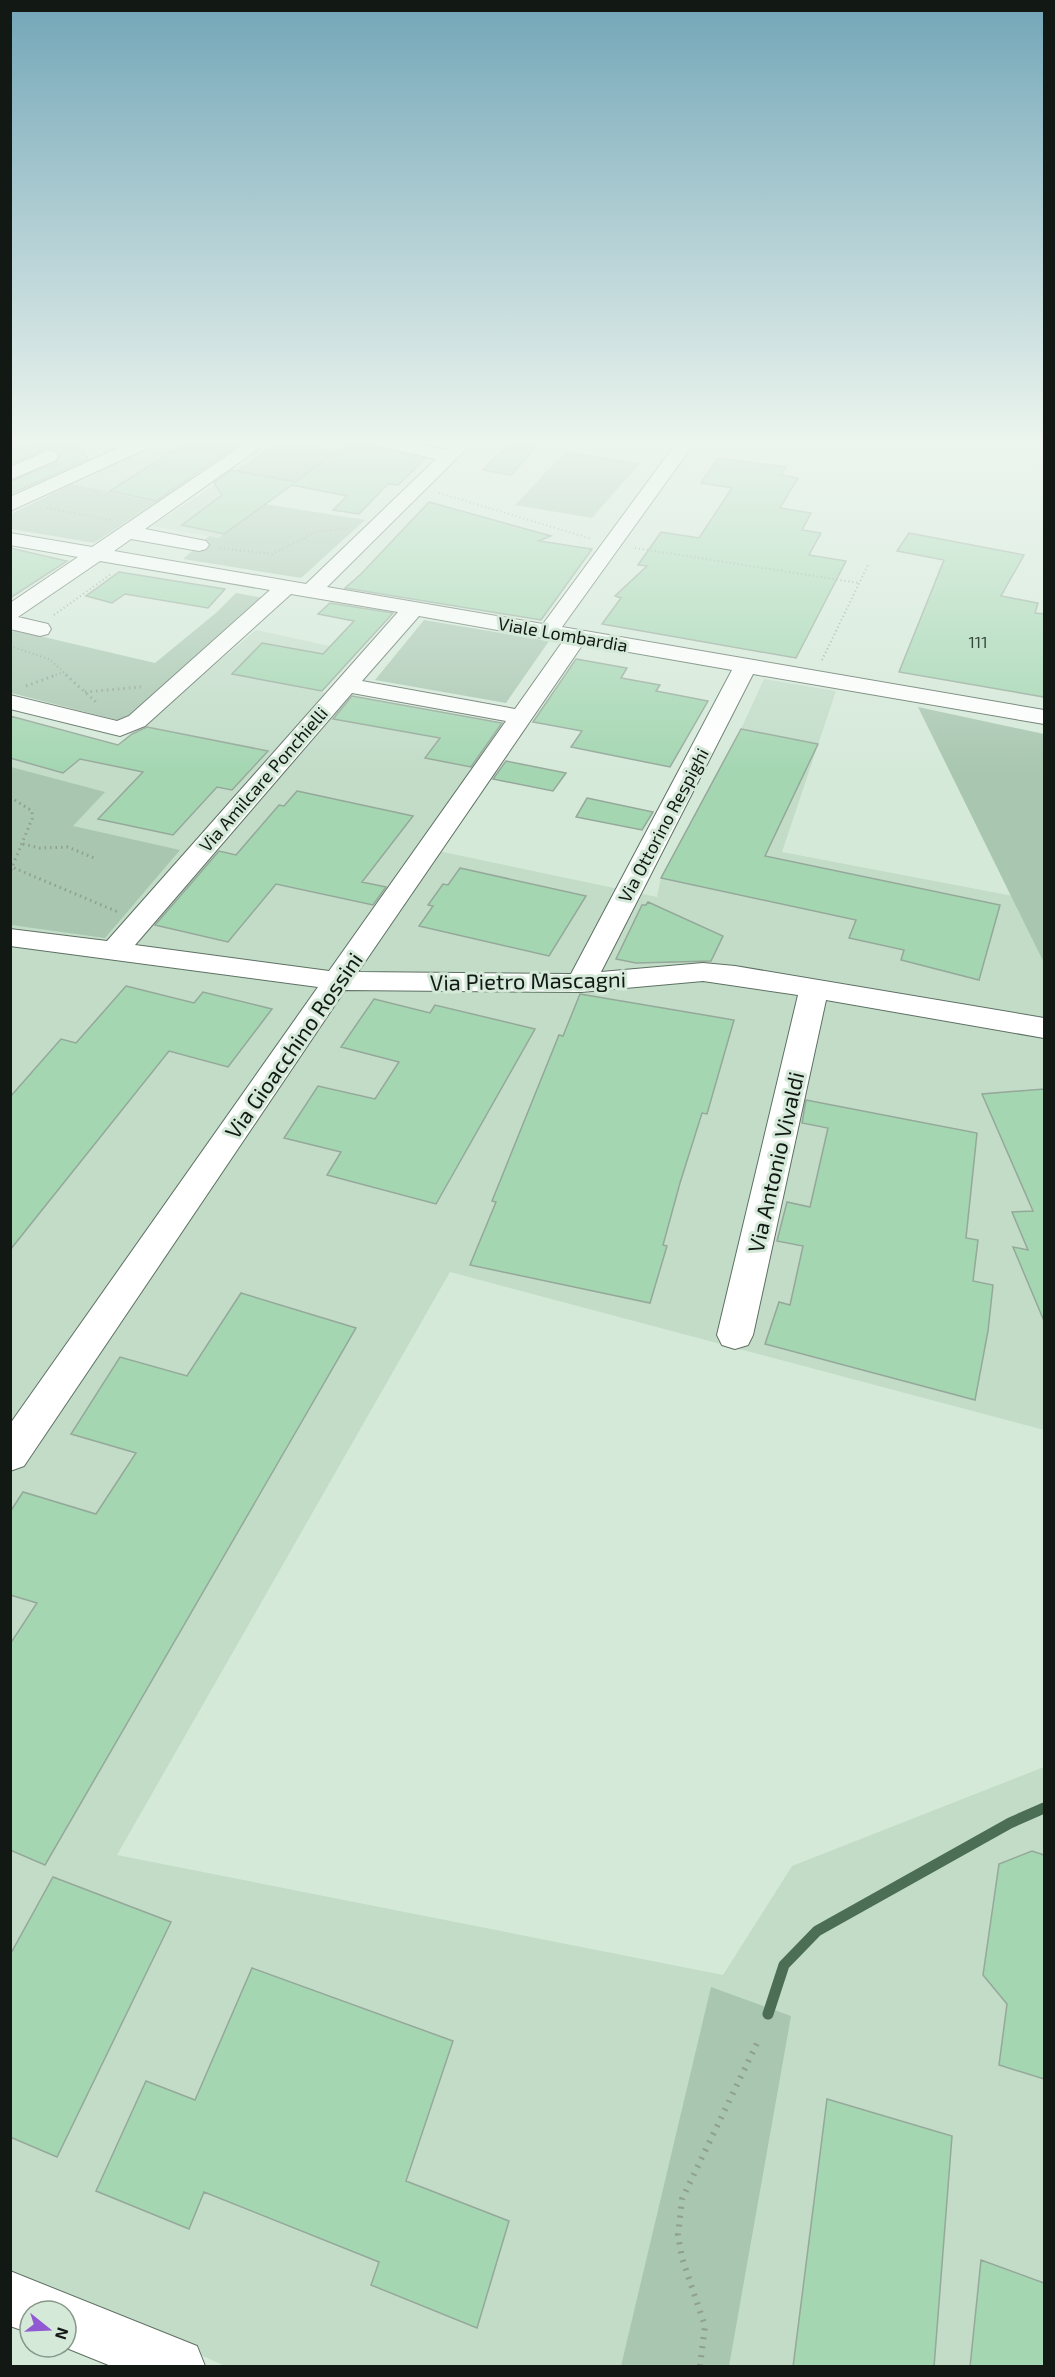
<svg xmlns="http://www.w3.org/2000/svg" width="1055" height="2377" viewBox="0 0 1055 2377" font-family="'Exo 2',sans-serif">
<style>
.built{fill:#c2dcc8}
.green{fill:#a8c6b0}
.lines{fill:none;stroke-linecap:round;stroke-linejoin:round}
.stream{stroke:#4b6e54;stroke-width:11}
.building{fill:#a4d6b2;stroke:#95a89a;stroke-width:1.5}
.minor-casing{stroke:#5e7063;stroke-width:2}
.path-far2{stroke:#909f93;stroke-width:2;stroke-dasharray:1 3;stroke-linecap:butt}
.path-far1{stroke:#909f93;stroke-width:3;stroke-dasharray:1.5 4;stroke-linecap:butt}
.path{stroke:#909f93;stroke-width:6;stroke-dasharray:2 7;stroke-linecap:butt}
.minor{fill:#fff;fill-rule:evenodd}
.labels{text-anchor:middle;dominant-baseline:central;stroke-width:6;stroke-linejoin:round;paint-order:stroke}
.far-number-label{font-size:16px;fill:#36483c}
.far-street-label{font-size:18px;fill:#121914;stroke:#d5e9d9}
.street-label{font-size:22px;fill:#121914;stroke:#d5e9d9}
</style>
<rect width="100%" height="100%" fill="#d5e9d9"/>
<!-- built -->
<path class="built" d="M163,442h82l-89,60 -84,-18z
M236,471l59,11 -77,56 -66,-12z
M256,630l101,22 -37,40 184,32 -85,123 238,50 4,-19 80,-149 23,-50 72,12 -54,161 231,44 31,67v467l-594,-158 -333,583 606,120 69,-109 252,-99v599h-819l-214,-96 -1,-1554 109,29z"/>
<!-- green -->
<path class="green" d="M309,442l11,2 15,8 -40,30 -59,-11 35,-25z
M566,451l74,12 -48,55 -77,-13z
M72,484l84,18 -62,41 -83,-14v-15z
M265,504l100,16 -64,58 -118,-19 26,-23 9,2z
M236,593l27,5 -123,116 -19,7 -110,-28v-60l3,-3 141,33 62,-51z
M424,620l125,21 -43,62 -131,-23z
M918,707l126,27v229z
M11,767l94,25 -32,34 107,24 -75,88 -94,-13z
M711,1987l80,29 -62,350h-108z"/>
<g class="lines">
<!-- stream -->
<path class="stream" d="M768,2014l16,-49 33,-34 193,-108 34,-15"/>
</g>
<!-- building -->
<path class="building" d="M49,442h30l9,17 -78,35v-12l47,-20 3,-5 -3,-7 -9,-2 -38,16v-16z
M187,442h54l-85,59 -46,-10z
M349,442h24l5,6 47,11 -27,26 -10,-1 -29,30 -26,-4 14,-14 -55,-11 -68,49 -42,-9 40,-30 -8,-12 18,-13 63,12z
M510,442h31l-30,33 -28,-5z
M718,458l68,9 -5,8 17,3 -18,30 31,5 -9,17 19,3 -12,22 37,6 -50,97 -194,-34 19,-26 -6,-2 32,-30 -9,-1 23,-33 38,6 33,-50 -31,-5z
M429,502l122,34 -12,5 53,8 -51,71 -196,-32 16,-14z
M909,533l115,22 -23,41 37,7 -3,10 9,1v83l-145,-25 45,-112 -47,-9z
M10,548l57,13 -57,37z
M119,572l106,17 -17,19 -83,-14 -13,9 -26,-7z
M330,603l63,10 -71,78 -90,-17 30,-31 61,11 31,-33 -36,-7z
M576,659l51,9 -6,10 39,7 -4,6 52,10 -38,66 -99,-20 11,-16 -49,-9z
M352,696l150,27 -31,44 -46,-9 15,-20 -107,-19z
M10,716l108,29 14,-11 15,-7 121,24 -36,39 -15,-3 -44,48 -75,-16 45,-47 -63,-13 -17,14 -53,-15z
M741,729l77,15 -53,112 235,49 -21,75 -78,-20 3,-10 -55,-12 7,-18 -195,-42z
M506,761l60,12 -13,18 -60,-12z
M297,791l116,25 -51,66 24,5 -13,18 -97,-21 -48,58 -73,-17 64,-74 17,4 43,-50 5,1z
M587,798l66,14 -11,18 -66,-13z
M460,868l126,28 -37,60 -130,-30 14,-20 -5,-1 15,-21 5,1z
M648,902l75,34 -12,25 -75,2 -20,-4 26,-54h4z
M126,986l68,17 9,-11 69,17 -44,58 -59,-16 -159,199v-153l51,-58 15,4z
M580,994l154,26 -27,94 -5,-1 -22,70 -17,62 4,1 -17,57 -180,-38 26,-63 -4,-1 67,-166 4,1z
M374,999l56,14 5,-8 100,24 -99,175 -109,-29 14,-23 -57,-14 34,-52 57,13 24,-37 -58,-15z
M1044,1089v232l-31,-74 15,3 -16,-38 21,-1 -51,-117z
M806,1100l171,33 -11,105 12,2 -5,41 20,4 -5,46 -13,69 -210,-56 14,-42 11,3 13,-59 -26,-5 10,-39 23,5 18,-79 -26,-5z
M241,1293l115,35 -311,537 -35,-15v-206l27,-41 -27,-8v-83l13,-20 73,22 40,-61 -65,-19 49,-77 67,19z
M1032,1851l12,4v224l-45,-14 8,-61 -24,-29 16,-111z
M53,1877l118,45 -114,235 -47,-20v-182z
M252,1968l201,73 -47,140 103,40 -32,107 -106,-43 8,-23 -175,-70 -15,37 -93,-38 50,-110 49,19z
M827,2099l125,37 -18,231h-141z
M981,2260l63,23v84h-74z"/>
<g class="lines">
<!-- minor casing -->
<g class="minor-casing">
<path id="minor" d="M131,442h24l-3,4 -142,65v-14z
M247,442h21l-123,87 61,12 3,4 -3,4 -7,2 -68,-12 -17,12 192,33 130,-125 -58,-13 -3,-4h35l36,8 7,-8h20l-146,145 216,37 134,-182h18l-133,185 482,83v14l-291,-50 -152,298 102,-9 32,3 309,52v20l-218,-38 -73,335 -5,10 -13,4 -13,-4 -5,-10 81,-340 -95,-14 -122,11 -236,-2 -321,476 -14,5v-47l308,-437 -308,-41v-17l97,12 291,-329 -107,-18 -146,132 -25,10 -110,-27v-14l107,26 12,-5 141,-126 -170,-29 -82,56 30,7 3,5 -3,5 -8,2 -30,-7v-26l68,-46 -68,-12v-12l82,14zM419,616l129,23 15,2 -48,68 -153,-28zM583,644l149,26 -161,304 -213,-2zM352,693l154,28 -177,250 -194,-26z
M49,450l7,2 2,4 -2,4 -46,20v-13z
M10,2271l187,75 8,20h-94l-47,-19h2v-36h-36v22l-20,-7z"/>
</g>
<!-- path-far2 -->
<path class="path-far2" d="M1033,442l11,33
M439,493l153,46
M47,508l64,12
M220,548l52,6 46,-23 29,-2
M635,548l224,35
M54,615l57,-41
M10,646l39,13 19,17
M822,660l46,-95
M52,676l12,-4"/>
<!-- path-far1 -->
<path class="path-far1" d="M66,675l30,27
M26,686l30,-11
M85,692l56,-5
M10,797l22,14v8l-22,53
M23,844l17,4 28,-1 26,11
M14,868l104,44"/>
<!-- path -->
<path class="path" d="M700,2366l5,-40 -23,-68 -4,-23 4,-36 77,-160"/>
<!-- minor -->
<use href="#minor" class="minor"/>
</g>
<!-- sky -->
<linearGradient id="sky" x2="0" y2="1"><stop stop-color="#73a6b8"/><stop offset="0.57" stop-color="#ecf5ee"/><stop offset="1" stop-color="#ecf5ee" stop-opacity="0"/></linearGradient>
<rect width="1055" height="775" fill="url(#sky)"/>
<g class="labels">
<!-- far-number labels -->
<g class="far-number-label">
<text x="978" y="641">111</text>
</g>
<!-- far-street labels -->
<g class="far-street-label">
<text transform="translate(563 634) rotate(10)">Viale Lombardia</text>
<text transform="translate(263 779) rotate(-49)">Via Amilcare Ponchielli</text>
<text transform="translate(663 825) rotate(-62)">Via Ottorino Respighi</text>
</g>
<!-- street labels -->
<g class="street-label">
<text transform="translate(528 980) rotate(-1)">Via Pietro Mascagni</text>
<text transform="translate(293 1045) rotate(-55)">Via Gioacchino Rossini</text>
<text transform="translate(775 1162) rotate(-77)">Via Antonio Vivaldi</text>
</g>
</g>
<!-- border -->
<rect width="1055" height="2377" fill="none" stroke="#121914" stroke-width="24"/>
<!-- north arrow -->
<g transform="translate(48 2329) rotate(108)"><circle r="28" fill="#d5e9d9" stroke="#87968a" stroke-width="1.5"/>
<path d="M0-4.5L10 22L0 15L-10 22Z" fill="#925ad2"/>
<text y="-9" font-size="16" font-weight="bold" text-anchor="middle" fill="#121914">N</text>
</g>
</svg>
